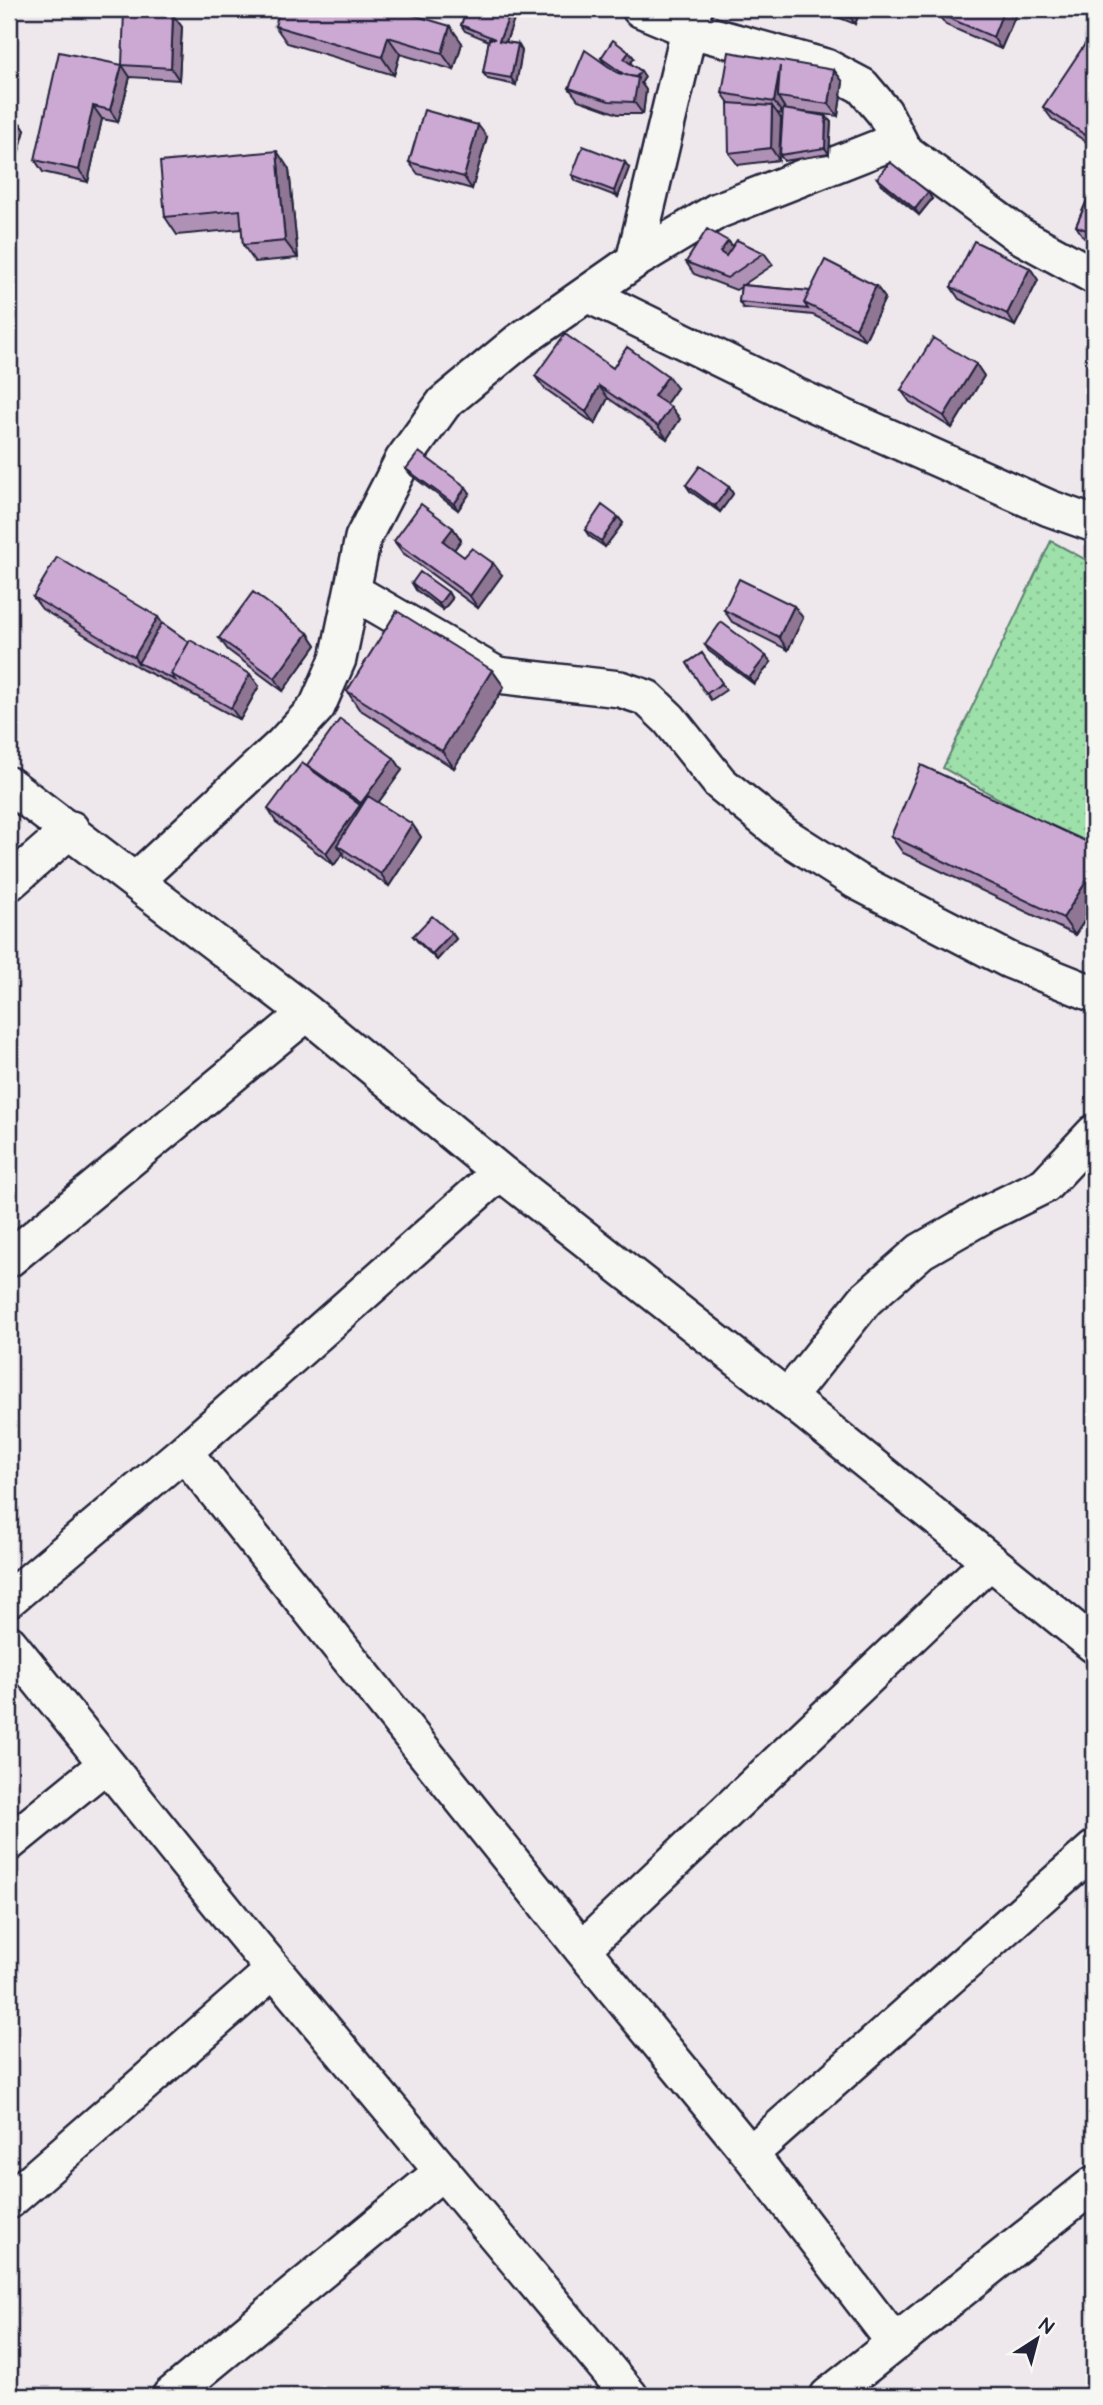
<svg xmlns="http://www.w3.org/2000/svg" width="1103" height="2405" viewBox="0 0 1103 2405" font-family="'Architects Daughter',sans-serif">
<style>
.grass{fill:url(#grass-dots);stroke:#608172;stroke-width:2}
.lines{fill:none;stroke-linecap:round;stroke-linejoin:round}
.minor-casing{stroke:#22223b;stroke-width:40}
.minor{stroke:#f6f6f2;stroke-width:35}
.wall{fill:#af91b5;stroke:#22223b;stroke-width:2}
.shaded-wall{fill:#8f7694;stroke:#22223b;stroke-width:2}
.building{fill:#cca9d3;stroke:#22223b;stroke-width:2}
</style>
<defs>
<pattern id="grass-dots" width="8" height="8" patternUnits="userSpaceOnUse" patternTransform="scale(1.75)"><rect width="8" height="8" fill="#9ee0aa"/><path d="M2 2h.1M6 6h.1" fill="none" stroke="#88c093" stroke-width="1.8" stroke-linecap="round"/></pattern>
</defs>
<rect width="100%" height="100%" fill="#eee7ec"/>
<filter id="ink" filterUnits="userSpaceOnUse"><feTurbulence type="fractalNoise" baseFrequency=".0143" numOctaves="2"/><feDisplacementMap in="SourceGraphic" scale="14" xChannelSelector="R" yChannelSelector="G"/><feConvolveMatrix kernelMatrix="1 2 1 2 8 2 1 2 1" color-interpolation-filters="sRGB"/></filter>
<g filter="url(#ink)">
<!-- grass -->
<path class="grass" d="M1051,541l43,23v287l-151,-83z"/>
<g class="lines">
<!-- minor casing -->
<g class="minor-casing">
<path id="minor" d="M640,9l48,20 138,38 36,19 22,26 20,39 115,84 75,41
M634,261l60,-252
M587,294l209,102 253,112 45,16
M354,592l143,83 123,14 27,9 22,21 51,64 64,52 72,46 153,79 85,34
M9,785l298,228 193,159 308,242 286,231
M136,880l146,-135 35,-38 21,-48 25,-121 40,-78 41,-57 74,-61 116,-81 83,-50 181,-71
M9,883l62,-54
M9,1259l298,-246
M787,1398l78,-98 56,-49 63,-36 61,-30 49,-52
M184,1452l398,497 168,205 145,189
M9,1599l175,-147 316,-280
M9,1643l231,286 390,467
M9,1843l96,-78
M582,1949l407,-387
M750,2154l344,-305
M9,2201l265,-231
M170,2396l273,-225
M828,2396l266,-212"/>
</g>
<!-- minor -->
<use href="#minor" class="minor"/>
</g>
<!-- wall -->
<path class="wall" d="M409,9l-1,4 54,30 -8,27 -54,-16 -6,21 -107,-32 -12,-17z
M467,9h46l3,5 -10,28 12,2 4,7 -6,34 -28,-6 -5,-6 6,-32 -24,-10 -4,-6z
M827,9h34l-6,15 -25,-10z
M939,9h75l3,3 -16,37 -55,-24 -9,-12z
M173,15l9,12 -3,53 -49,-3 -12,45 -16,-3 -14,63 -45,-10 -8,-12 87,-95z
M1094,42v105l-42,-28 -9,-12z
M629,52l5,6 -4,5 11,8 4,6 -4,6 5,7 -3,24h-25l-40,-14 -9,-12 36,-24 -4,-6z
M834,70l9,12 -5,34 -52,-6 -2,-3v2l47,13 -2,32 -45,7 -4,-6 3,-41 -6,-1 4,5 -2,42 -41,5 -9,-12v-50l-7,-10z
M9,120l16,10 -10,35 -6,-2z
M487,137l-15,52 -54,-15 -9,-12z
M629,168l-11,29 -42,-16 -4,-6z
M289,169l9,89 -43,4 -12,-17 -1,-16 -65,6 -12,-18z
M877,178l55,21 -13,16 -38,-31z
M1094,184v58l-10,-4 -8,-12z
M728,241l5,5 31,7 9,12 -30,20 67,6 66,-5 9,12 -20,42 -52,-25 -70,-7 -4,-6 2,-15 -5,3 -42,-16 -8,-12z
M1030,268l8,12 -23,46 -56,-27 -8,-12z
M976,364l8,12 -32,52 -42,-26 -9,-12z
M613,368l64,20 -11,16 5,3 9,12 -13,20 -59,-41 -13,26 -51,-36 -9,-12z
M406,469l64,24 -12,17 -47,-35z
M686,485l43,2 4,7 -13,18 -30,-21z
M618,517l5,6 -18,24 -16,-11 -4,-6z
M453,528l8,12 -7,10 10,7 38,18 -24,33 -75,-55 -9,-12z
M412,583l36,9 4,7 -9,11 -27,-20z
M33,597l129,26 27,19 70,44 -19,34 -61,-33 -36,-17 -101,-61z
M794,606l9,12 -15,32 -56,-28 -8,-12z
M308,633l8,12 -33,46 -55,-41 -9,-12z
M705,645l66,17 -17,22 -45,-33z
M702,653l24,37 -15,10 -24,-37z
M492,670l12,17 -50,81 -95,-59 -12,-18z
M394,758l8,12 -24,33 34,21 9,13 -32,49 -44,-29 -2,-4 -9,12 -58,-43 -8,-13 42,-41 -3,-3z
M891,836l203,9v61l-19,29 -172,-82z
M452,933l4,6 -19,21 -19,-18 -5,-6z"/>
<!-- shaded-wall -->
<path class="shaded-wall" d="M392,9h17l-5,17z
M512,9h1l3,5 -12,33 -5,-6z
M855,9h6l-6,15 -4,-6z
M1004,9h10l3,3 -16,37 -8,-12z
M173,15l9,12 -3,53 -8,-12z
M450,26l12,17 -8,27 -12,-17z
M388,37l12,17 -6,21 -12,-18z
M518,44l4,7 -6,34 -5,-7z
M629,52l5,6 -5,7 -5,-6z
M122,65l8,12 -12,45 -8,-12z
M780,66l-2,31 6,10 -1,7 -9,-12z
M834,70l9,12 -5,34 -9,-12z
M641,71l4,6 -4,6 5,7 -3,24 -9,-12 -1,-21z
M93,106l9,13 -14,63 -9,-12z
M772,106l9,12 -2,42 -8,-12z
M826,116l5,6 -2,32 -4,-6z
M21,124l4,6 -10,35 -4,-7z
M478,125l9,12 -15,52 -8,-12z
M1094,125v22l-7,-11z
M277,151l12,18 9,89 -13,-17z
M625,162l4,6 -11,29 -4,-6z
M928,192l4,7 -13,16 -4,-6z
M728,241l9,12 -9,11 -8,-12z
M1030,268l8,12 -23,46 -8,-12z
M876,286l9,12 -20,42 -9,-12z
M976,364l8,12 -32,52 -8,-12z
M668,376l9,12 -14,20 -9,-12z
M599,386l9,12 -13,26 -9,-12z
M671,407l9,12 -13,20 -9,-13z
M466,487l4,6 -12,17 -4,-6z
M729,487l4,7 -13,18 -5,-6z
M618,517l5,6 -18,24 -4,-6z
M453,528l8,12 -10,14 -8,-13z
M493,563l9,12 -24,33 -8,-12z
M448,592l4,7 -9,11 -4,-6z
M794,606l9,12 -15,32 -9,-13z
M158,617l8,12 -28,34 -4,-6z
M308,633l8,12 -33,46 -8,-13z
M766,656l5,6 -17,22 -5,-6z
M492,670l12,17 -50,81 -12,-17z
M250,674l9,12 -19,34 -9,-12z
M394,758l8,12 -33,45 -8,-12z
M360,805l9,12 -32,28 6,8 -9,12 -8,-12z
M412,824l9,13 -32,49 -8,-12z
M1094,869v37l-19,29 -12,-17z
M452,933l4,6 -19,21 -5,-6z"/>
<!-- building -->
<path class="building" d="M280,9h113l57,17 -8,27 -54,-16 -6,20 -107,-31z
M467,9h45l-13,32 19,3 -7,34 -28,-5 6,-34h6l-34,-14z
M829,9h26l-4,9z
M939,9h65l-11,28 -56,-24z
M124,12l49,3 -2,53 -49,-3 -12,45 -17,-4 -14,64 -44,-10 24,-108 63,13z
M1089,38l5,4v83l-7,11 -44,-29z
M613,40l16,12 -5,7 17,12 -5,6 -11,-2 -24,-17z
M585,50l33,23 20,5 -4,24 -25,-1 -40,-13z
M729,52l105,18 -5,34 -51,-7 2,-31 -6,36 -52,-9z
M728,103l44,3 -1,42 -42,5z
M783,109l43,7 -1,32 -45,7z
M424,110l54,15 -14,52 -55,-15z
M9,120l12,4 -10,34h-2z
M583,146l42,16 -11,29 -42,-16z
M277,151l8,90 -42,4 -3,-35 -75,7 -5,-55z
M890,162l38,30 -13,17 -38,-31z
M1094,184v49l-18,-7z
M707,229l21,12 -8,11 6,4 11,-16 27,13 -37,25 -41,-16z
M974,241l56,27 -23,46 -56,-27z
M825,260l51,26 -20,42 -52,-25z
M741,285l69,6 -6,12 4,6 -69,-7z
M565,334l48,34 14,-21 41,29 -14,20 17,11 -13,19 -59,-40 -13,26 -51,-36z
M933,338l43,26 -32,52 -43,-26z
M419,452l47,35 -12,17 -48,-35z
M700,466l29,21 -14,19 -29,-21z
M421,504l32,24 -10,13 21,16 8,-9 21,15 -23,33 -76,-55z
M602,505l16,12 -17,24 -16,-11z
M57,557l101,60 -24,40 -101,-60z
M420,572l28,20 -9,12 -27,-21z
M739,579l55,27 -15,31 -55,-27z
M253,592l55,41 -33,45 -56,-40z
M397,611l95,59 -50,81 -95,-60z
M721,622l45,34 -17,22 -44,-33z
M162,623l27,19 -18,32 4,6 -37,-17z
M190,640l60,34 -19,34 -60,-34z
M702,653l20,30 -16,11 -19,-31z
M340,719l54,39 -33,45 -54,-38z
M302,763l58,42 -34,48 -58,-44z
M921,765l173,80v24l-31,49 -172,-82z
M368,796l44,28 -31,50 -44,-29z
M432,916l20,17 -20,21 -19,-18z"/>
</g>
<!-- margin -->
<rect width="1103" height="2405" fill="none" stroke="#f6f6f2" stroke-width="35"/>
<rect x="18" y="18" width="1068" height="2370" fill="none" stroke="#22223b" stroke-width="2.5" filter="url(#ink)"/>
<!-- north arrow -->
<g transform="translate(1037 2339) rotate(36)" stroke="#f6f6f2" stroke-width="5" paint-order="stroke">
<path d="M0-5L12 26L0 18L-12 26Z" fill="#22223b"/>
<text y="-10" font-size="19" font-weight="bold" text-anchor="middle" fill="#22223b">N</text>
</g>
</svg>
